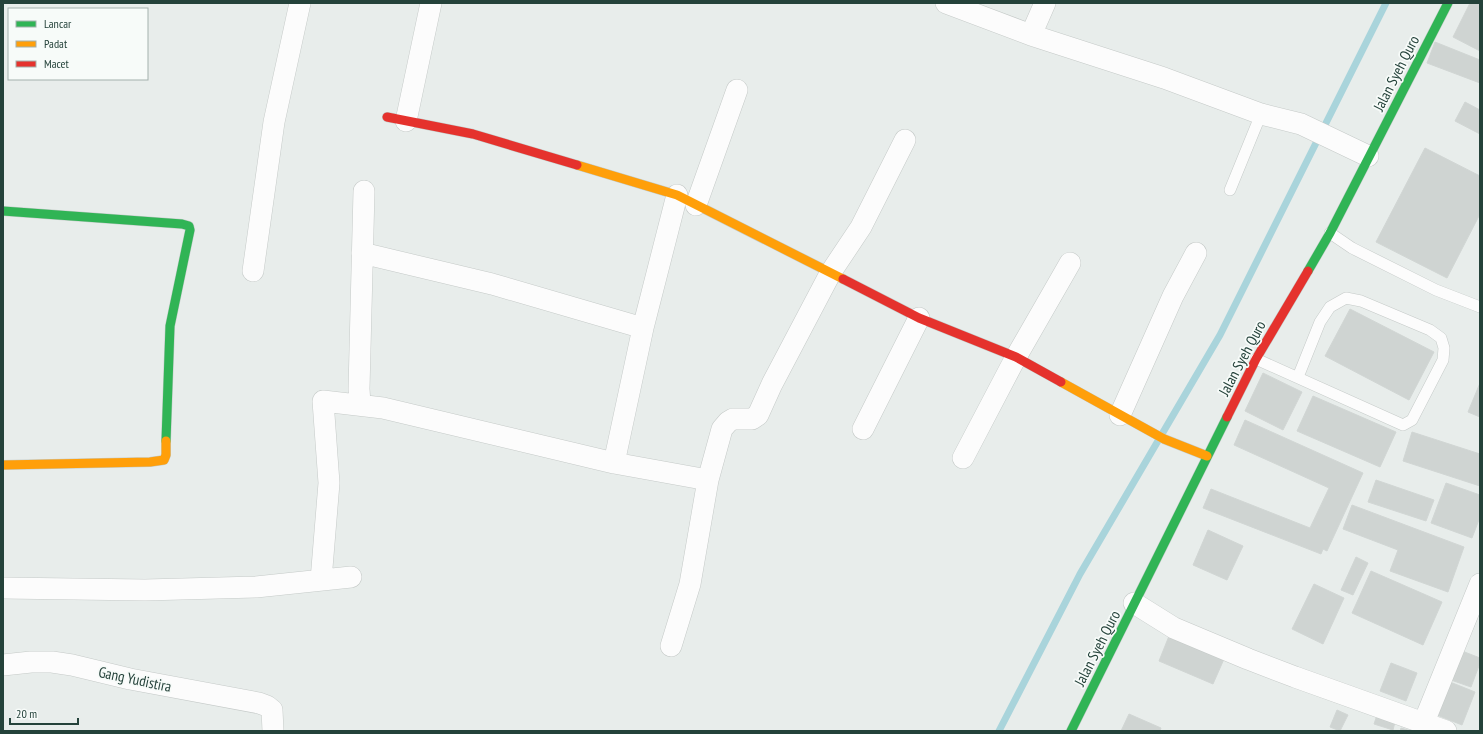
<svg xmlns="http://www.w3.org/2000/svg" width="1483" height="734" viewBox="0 0 1483 734" font-family="'PT Sans Narrow',sans-serif">
<style>
.lines{fill:none;stroke-linecap:round;stroke-linejoin:round}
.stream{stroke:#a9d4db;stroke-width:7}
.building{fill:#cfd4d2;stroke:#d1d6d4}
.lane-casing{stroke:#c5cac8;stroke-width:12}
.street-casing{stroke:#c5cac8;stroke-width:22}
.fast-casing{stroke:#c3cbc8;stroke-width:10}
.slow-casing{stroke:#c3cbc8;stroke-width:10}
.jam-casing{stroke:#c3cbc8;stroke-width:10}
.lane{stroke:#fcfcfc;stroke-width:11}
.street{stroke:#fcfcfc;stroke-width:21}
.fast{stroke:#30b455;stroke-width:9}
.slow{stroke:#ff9f0a;stroke-width:9}
.jam{stroke:#e5322d;stroke-width:9}
.labels{text-anchor:middle;dominant-baseline:central;stroke-width:3.5;stroke-linejoin:round;paint-order:stroke}
.street-label{font-size:15px;fill:#24423a;stroke:#f7fbf9}
</style>
<rect width="100%" height="100%" fill="#e8edeb"/>
<g class="lines">
<!-- stream -->
<path class="stream" d="M999,731l81,-157 140,-239 166,-332"/>
</g>
<!-- building -->
<path class="building" d="M1470,3h10v48l-27,-14z
M1435,42l45,18v23l-53,-20z
M1465,102l15,8v24l-25,-13z
M1425,148l55,28v38l-33,64 -71,-36z
M1350,309l84,43 -25,48 -84,-44z
M1263,373l39,19 -19,38 -38,-19z
M1480,383v34l-12,-5z
M1313,396l83,36 -16,35 -83,-36z
M1245,420l118,53 -36,78 -4,-2 -2,5 -118,-46 8,-19 99,39 19,-40 -95,-43z
M1412,432l68,22v32l-77,-25z
M1376,480l58,20 -8,21 -58,-19z
M1446,483l34,12v22l-8,21 -41,-15z
M1352,505l112,42 -16,45 -58,-21 8,-21 -55,-21z
M1208,530l35,16 -16,34 -34,-15z
M1356,557l12,6 -15,32 -12,-5z
M1371,571l71,31 -19,43 -71,-32z
M1314,584l30,14 -21,46 -31,-15z
M1169,636l55,23 -11,25 -54,-23z
M1462,651l18,7v5l-9,24 -20,-7z
M1391,663l26,10 -11,28 -26,-10z
M1450,682l25,10 -13,33 -25,-10z
M1337,710l11,5 -8,16 -10,-4z
M1378,712l18,6 -3,12 -19,-6z
M1129,714l32,14 -1,3h-39z
M1401,728l10,3h-11z"/>
<g class="lines">
<!-- lane casing -->
<g class="lane-casing">
<path id="lane" d="M1230,190l31,-76
M1330,233l22,15 84,42 44,17
M1256,359l147,66 9,-5 31,-60 1,-12 -3,-10 -11,-8 -69,-29 -15,-3 -16,9 -10,15 -22,55"/>
</g>
<!-- street casing -->
<g class="street-casing">
<path id="street" d="M946,3l85,32 133,43 97,36 40,10 67,32
M1031,35l14,-32
M406,121l25,-118
M696,205l41,-115
M362,253l130,31 151,44
M253,271l21,-149 26,-119
M360,404l-1,-15 5,-198
M1120,415l53,-119 23,-43
M863,429l56,-111
M963,458l53,-101 54,-94
M614,463l29,-135 34,-133
M321,580l8,-97 -6,-82 60,7 231,55 94,17
M3,588l142,2 111,-3 95,-10
M1134,603l40,25 74,31 47,18 151,54
M671,646l19,-62 18,-104 14,-51 6,-7 5,-3h19l6,-4 14,-31 59,-112 30,-45 44,-87
M3,665l28,-3h21l20,3 58,14 129,24 8,3 5,4 1,21
M1424,722l56,-138"/>
</g>
<!-- fast casing -->
<g class="fast-casing">
<path id="fast" d="M3,211l179,13 7,2 1,4 -20,96 -4,115
M1308,271l22,-38 118,-230
M1071,731l156,-314"/>
</g>
<!-- slow casing -->
<g class="slow-casing">
<path id="slow" d="M577,165l100,30 166,84
M1061,382l103,57 43,17
M3,465l147,-3 14,-2 2,-5v-14"/>
</g>
<!-- jam casing -->
<g class="jam-casing">
<path id="jam" d="M387,117l86,17 104,31
M843,279l76,39 97,39 45,25
M1227,417l29,-58 52,-88"/>
</g>
<!-- lane -->
<use href="#lane" class="lane"/>
<!-- street -->
<use href="#street" class="street"/>
<!-- fast -->
<use href="#fast" class="fast"/>
<!-- slow -->
<use href="#slow" class="slow"/>
<!-- jam -->
<use href="#jam" class="jam"/>
</g>
<g class="labels">
<!-- street labels -->
<g class="street-label">
<text transform="translate(1396 73) rotate(-63)">Jalan Syeh Quro</text>
<text transform="translate(1242 358) rotate(-62)">Jalan Syeh Quro</text>
<text transform="translate(1097 648) rotate(-63)">Jalan Syeh Quro</text>
<text transform="translate(135 679) rotate(12)">Gang Yudistira</text>
</g>
</g>
<!-- border -->
<rect width="1483" height="734" fill="none" stroke="#24423a" stroke-width="8"/>
<!-- legend -->
<rect x="8" y="8" width="140" height="72" fill="#f7fbf9" stroke="#a3b1ad"/>
<rect x="16" y="21" width="20" height="6" fill="#30b455" stroke="#a3b1ad"/>
<text x="44" y="28" font-size="12" fill="#24423a">Lancar</text>
<rect x="16" y="41" width="20" height="6" fill="#ff9f0a" stroke="#a3b1ad"/>
<text x="44" y="48" font-size="12" fill="#24423a">Padat</text>
<rect x="16" y="61" width="20" height="6" fill="#e5322d" stroke="#a3b1ad"/>
<text x="44" y="68" font-size="12" fill="#24423a">Macet</text>
<!-- scale -->
<path d="M10 718v6h68v-6" fill="none" stroke="#24423a" stroke-width="2"/>
<text x="16" y="718" font-size="12" fill="#24423a" stroke="#f7fbf9" stroke-width="3" paint-order="stroke">20 m</text>
</svg>
